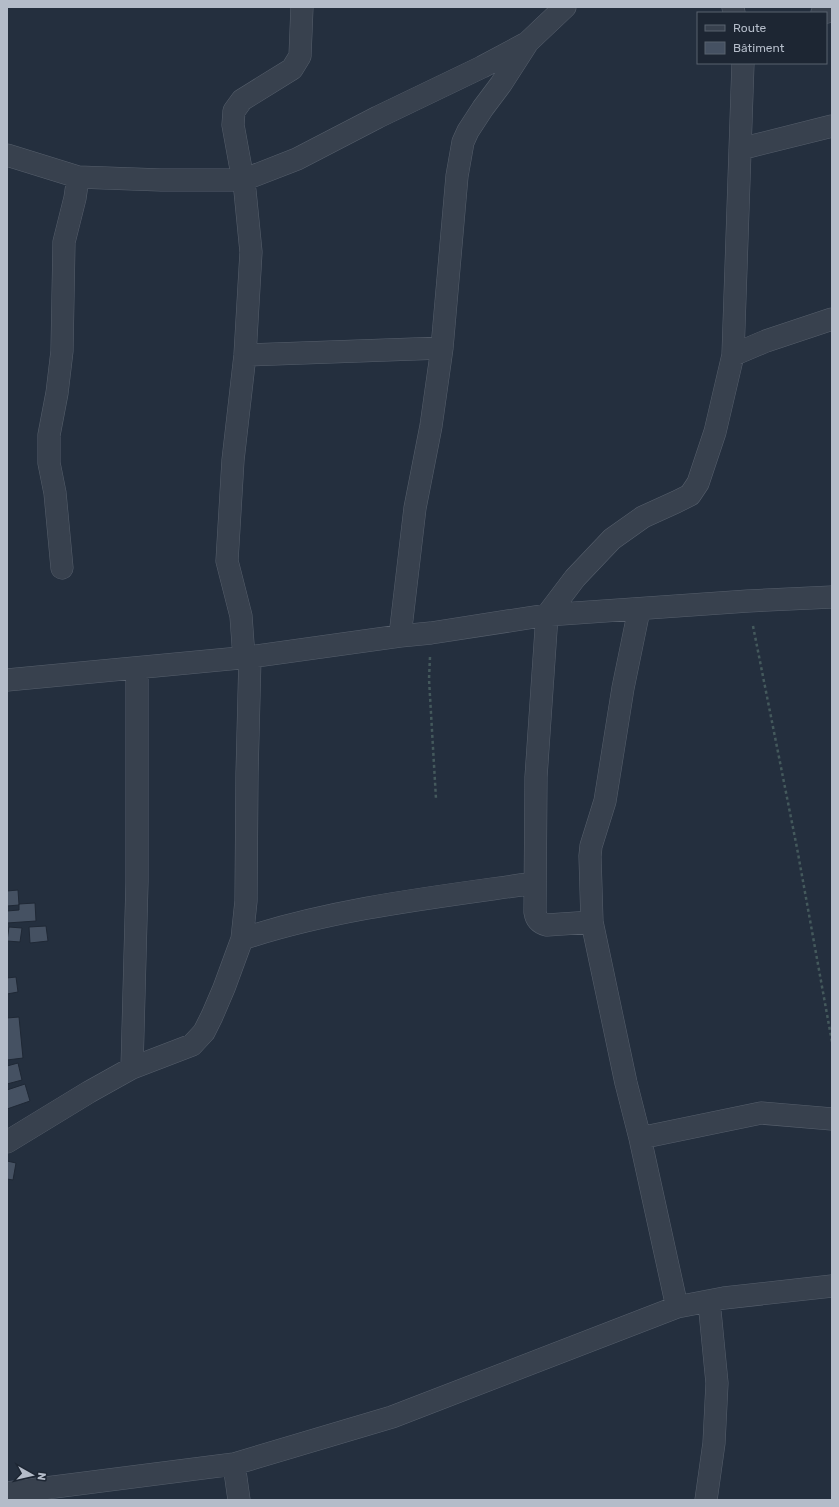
<svg xmlns="http://www.w3.org/2000/svg" width="839" height="1507" viewBox="0 0 839 1507" font-family="Rubik,sans-serif">
<style>
.building{fill:#455162;stroke:#1f2835}
.lines{fill:none;stroke-linecap:round;stroke-linejoin:round}
.minor-casing{stroke:#565f6c;stroke-width:23}
.path{stroke:#44595c;stroke-width:2.5;stroke-dasharray:3 3;stroke-linecap:butt}
.minor{stroke:#38414e;stroke-width:22}
</style>
<rect width="100%" height="100%" fill="#242f3e"/>
<!-- building -->
<path class="building" d="M18,890l1,15 -12,1v-15z
M35,903l1,18 -29,2v-12l12,-1v-6z
M46,926l2,15 -18,2 -1,-16z
M9,927l13,1 -2,14 -13,-1z
M16,977l2,15 -11,2v-16z
M19,1017l4,41 -16,2v-42z
M18,1063l4,17 -15,4v-18z
M25,1084l5,17 -23,8v-19z
M7,1161l9,2 -3,17 -6,-1z"/>
<g class="lines">
<!-- minor casing -->
<g class="minor-casing">
<path id="minor" d="M733,7l1,6
M822,13l10,-2
M740,149l92,-23
M7,155l71,22 83,3h82l54,-21 81,-42 104,-50 43,-23
M245,355l197,-7
M733,355l33,-14 66,-22
M62,568l-7,-75 -6,-30v-28l8,-42 5,-42 2,-109 11,-44 3,-21
M639,610l-16,78 -18,113 -14,45 -1,10 2,66 34,161 14,55 37,169
M400,636l15,-128 16,-82 11,-78 15,-172 6,-34 5,-11 15,-23 18,-24 27,-42 37,-35
M244,658l-3,-42 -14,-55 6,-101 12,-105 6,-103 -6,-61 -12,-66 1,-14 8,-11 50,-31 8,-13 2,-49
M7,680l243,-23 150,-21 31,-3 116,-18 201,-14 84,-4
M592,922l-45,3c-8,-2 -11,-6 -12,-13l1,-135 11,-162 28,-37 37,-39 31,-22 33,-15 14,-7 8,-12 17,-51 18,-77 10,-292
M242,939c94,-31 195,-42 293,-56
M132,1068l5,-186v-214
M640,1138l121,-25 71,6
M7,1142l82,-50 43,-24 60,-23 12,-13 8,-16 12,-28 18,-49 4,-38 1,-127 3,-117
M234,1464l5,36
M7,1493l227,-29 158,-47 285,-110 47,-9 108,-12
M706,1500l8,-57 3,-60 -8,-82"/>
</g>
<!-- path -->
<path class="path" d="M753,626l44,222 35,194
M430,657l-1,22 7,120"/>
<!-- minor -->
<use href="#minor" class="minor"/>
</g>
<!-- border -->
<rect width="839" height="1507" fill="none" stroke="#b4bcc9" stroke-width="16"/>
<!-- legend -->
<rect x="697" y="12" width="130" height="52" fill="#1d2633" stroke="#59626f"/>
<rect x="705" y="25" width="20" height="6" fill="#38414e" stroke="#59626f"/>
<text x="733" y="32" font-size="12" fill="#b4bcc9">Route</text>
<rect x="705" y="42" width="20" height="12" fill="#455162" stroke="#59626f"/>
<text x="733" y="52" font-size="12" fill="#b4bcc9">Bâtiment</text>
<!-- north arrow -->
<g transform="translate(32 1475) rotate(98)" stroke="#1d2633" stroke-width="3" paint-order="stroke">
<path d="M0-3L7 15L0 10L-7 15Z" fill="#b4bcc9"/>
<text y="-6" font-size="11" font-weight="bold" text-anchor="middle" fill="#b4bcc9">N</text>
</g>
</svg>
